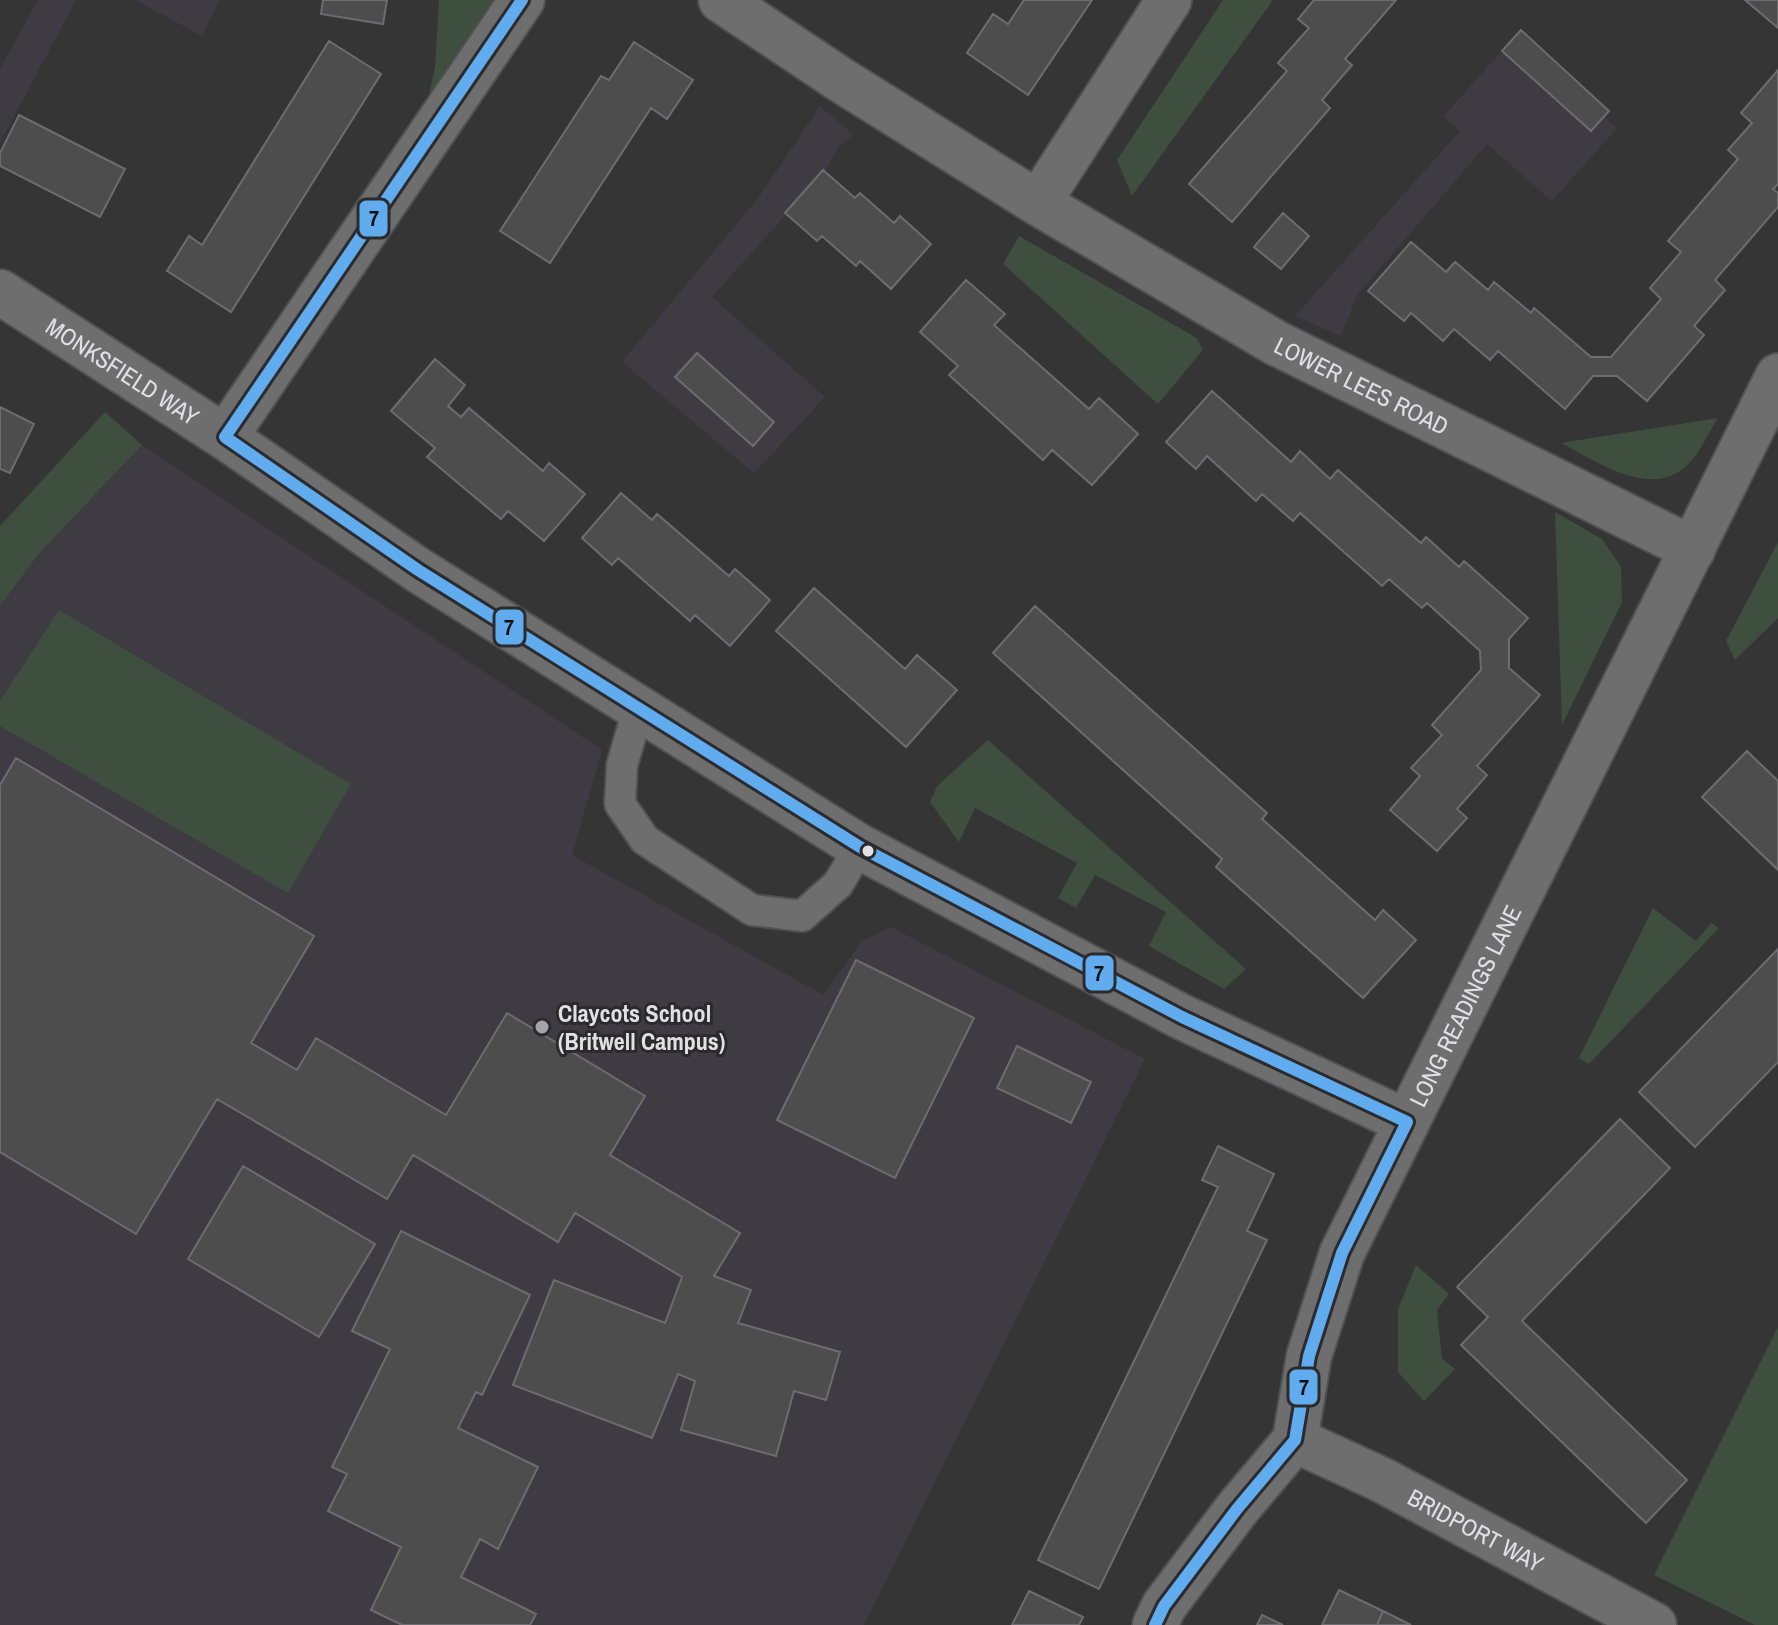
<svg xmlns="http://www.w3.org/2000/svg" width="1778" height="1625" viewBox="0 0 1778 1625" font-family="'Archivo Narrow',sans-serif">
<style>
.built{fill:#3f3b43}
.green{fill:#3e4e3f}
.building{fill:#4d4d4e;stroke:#6d6c6e;stroke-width:2}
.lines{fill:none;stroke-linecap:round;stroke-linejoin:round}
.service-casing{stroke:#515052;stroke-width:34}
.minor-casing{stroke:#515052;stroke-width:48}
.tertiary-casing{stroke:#515052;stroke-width:48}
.service{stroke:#6e6e6f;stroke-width:30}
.minor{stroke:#6e6e6f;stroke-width:44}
.tertiary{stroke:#6e6e6f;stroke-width:44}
.bus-1-casing{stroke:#2b2a2d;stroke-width:18}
.bus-1{stroke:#60acee;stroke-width:12}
.bus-dot{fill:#e1e0e3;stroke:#2b2a2d;stroke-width:3}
.poi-dot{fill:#a5a4a6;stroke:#2b2a2d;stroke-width:3}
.labels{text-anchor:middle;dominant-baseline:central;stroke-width:6;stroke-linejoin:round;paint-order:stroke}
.street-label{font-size:24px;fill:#e1e0e3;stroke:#2b2a2d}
.poi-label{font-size:24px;font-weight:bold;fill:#e1e0e3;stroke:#2b2a2d;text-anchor:start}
.line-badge{stroke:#2b2a2d;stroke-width:3}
.pale-badge-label{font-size:22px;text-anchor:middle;font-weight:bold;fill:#111}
</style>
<rect width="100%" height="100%" fill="#353536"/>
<!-- built -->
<path class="built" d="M38,0h38l-76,143v-74z
M135,0h85l-18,36z
M1514,37l103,91 -65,73 -65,-57 -130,151 -16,41 -46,-20 165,-185 -17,-14z
M820,106l34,29 -15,11 -14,25 -113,126 113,100 -71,76 -132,-111 137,-165z
M142,445l460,305 -30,105 251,140 39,-54 29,-14 254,132 -281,566h-864v-1019l38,-51z"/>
<!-- green -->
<path class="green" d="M439,0h78l-92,114 10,-47z
M1223,0h50l-141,196 -15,-36z
M1019,236l178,102 6,12 -45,54 -155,-140z
M105,412l37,33 -104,110 -38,51v-80z
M1718,418c-9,14 -16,31 -27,43 -36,42 -93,1 -130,-18z
M1555,512l47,27 19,28 1,35 -60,123z
M1778,542v76l-43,42 -9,-19z
M59,610l292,174 -63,109 -288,-167v-25z
M988,740l258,229 -22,20 -75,-43 17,-34 -71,-37 -19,33 -18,-10 19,-35 -102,-55 -16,34 -29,-40 7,-16z
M1653,908l43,33 15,-18 8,5 -130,136 -10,-6z
M1416,1265l33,29 -12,16 5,49 13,10 -31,32 -26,-29v-63z
M1778,1327v298h-23l-101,-50z"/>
<!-- building -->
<path class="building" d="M323,0h64l-4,24 -62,-10z
M1024,0h68l-64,95 -61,-42 26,-39 15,10z
M1314,0h82l-51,59 7,6 -30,35 8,8 -98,114 -43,-38 98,-113 -9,-8 31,-35 -11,-9z
M1745,0h33v28z
M1521,30l88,81 -18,20 -89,-80z
M329,41l52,33 -150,238 -64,-41 22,-35 13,9z
M634,42l59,38 -26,39 -16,-11 -101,155 -50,-32 101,-155 8,4z
M1778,70v114l-5,5 5,4v14l-63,73 10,10 -31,36 10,9 -57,66 -30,-25h-24l-28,33 -67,-58 -8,9 -36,-31 -11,12 -32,-28 -7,8 -36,-30 43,-49 35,30 9,-10 33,28 6,-8 37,31 3,-5 57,49h20l50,-58 -11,-11 31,-36 -13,-11 70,-82 -10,-9 24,-27 -11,-10z
M19,115l106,54 -25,48 -100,-51v-13z
M823,170l32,28 5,-5 34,30 6,-7 31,28 -40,45 -31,-28 -4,5 -34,-30 -5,5 -32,-28z
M1283,213l26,23 -28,33 -27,-22z
M966,280l39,34 -11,11 95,84 10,-11 39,36 -46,51 -40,-35 -9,10 -94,-85 9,-9 -38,-34z
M697,353l77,69 -21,24 -78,-69z
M435,359l30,26 -17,21 13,11 8,-9 74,63 6,-8 36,31 -41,47 -36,-30 -7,8 -74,-62 8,-9 -44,-37z
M1212,391l79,71 9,-11 30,28 8,-9 83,73 5,-6 33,30 5,-6 64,57 -19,21v29l31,27 -63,71 10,9 -30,34 10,9 -30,33 -47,-41 30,-34 -9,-8 31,-33 -10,-10 49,-55 -1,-19 -53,-48 -5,5 -33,-29 -7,7 -82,-73 -7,8 -31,-27 -6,7 -49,-45 -11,13 -30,-27z
M0,407l34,17 -24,49 -10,-4z
M621,493l31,27 5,-6 72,62 6,-7 35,31 -40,46 -35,-31 -5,6 -72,-63 -6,7 -30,-27z
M814,588l91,81 12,-14 40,35 -51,57 -130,-116z
M1035,606l232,207 -5,6 113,101 8,-10 33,30 -53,58 -147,-131 6,-8 -229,-206z
M1747,751l31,30v89l-76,-73z
M16,758l298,178 -63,107 46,27 19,-32 130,77 61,-102 138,83 -35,59 130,78 -26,43 37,14 -13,33 102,29 -14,48 -32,-9 -18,65 -95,-26 14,-49 -17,-7 -26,64 -139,-53 41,-105 111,43 17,-46 -107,-64 -17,29 -145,-87 -26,44 -170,-100 -81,135 -136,-82v-367z
M1778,949v113l-83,85 -56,-55z
M856,960l118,58 -79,160 -118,-58z
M1017,1046l74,36 -20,41 -74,-35z
M1620,1119l50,49 -148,153 165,159 -41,43 -185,-178 27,-28 -31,-30z
M1218,1146l56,28 -27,57 20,9 -168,349 -61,-29 180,-373 -16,-7z
M243,1166l132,78 -56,93 -131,-78z
M401,1231l129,64 -48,100 -6,-3 -18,36 80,39 -40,82 -18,-10 -19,38 75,37 -6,11h-128l-31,-15 30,-63 -73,-36 19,-37 -15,-7 58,-118 -38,-18z
M1339,1590l44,21 -6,14h-55z
M1029,1591l54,26 -4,8h-67z
M1383,1611l28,14h-34z
M1262,1615l21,10h-26z"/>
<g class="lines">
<!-- service casing -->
<g class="service-casing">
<path id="service" d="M638,710l-16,55 -2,39 25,36 107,70 50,6 36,-32 22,-37"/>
</g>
<!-- minor casing -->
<g class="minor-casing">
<g id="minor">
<path id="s1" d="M721,0l120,80 197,123 238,140 417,206"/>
<path d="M1038,203l131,-203"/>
<path id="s2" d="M0,292l225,145 193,133 442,277 322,170 225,105"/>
<path d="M225,437l297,-437"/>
<path id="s3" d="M1295,1440l85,39 274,146"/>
</g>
</g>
<!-- tertiary casing -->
<g class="tertiary-casing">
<g id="tertiary">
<path id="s4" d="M1155,1625l9,-19 73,-97 58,-69 14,-84 33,-103 436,-877"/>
</g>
</g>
<!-- service -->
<use href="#service" class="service"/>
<!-- minor -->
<use href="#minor" class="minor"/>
<!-- tertiary -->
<use href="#tertiary" class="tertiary"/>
<!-- bus-1 casing -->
<g class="bus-1-casing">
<path id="bus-1" d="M225,437l193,133 442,277 322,170 225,105
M225,437l297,-437
M1155,1625l9,-19 73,-97 58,-69 14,-84 33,-103 65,-131"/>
</g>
<!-- bus-1 -->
<use href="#bus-1" class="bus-1"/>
</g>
<!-- markers -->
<circle class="bus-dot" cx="868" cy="851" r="7"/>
<circle class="poi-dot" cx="542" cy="1027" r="8"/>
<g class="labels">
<!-- street labels -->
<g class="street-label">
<text stroke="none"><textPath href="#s2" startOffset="146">MONKSFIELD WAY</textPath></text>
<text stroke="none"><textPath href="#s1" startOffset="748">LOWER LEES ROAD</textPath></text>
<text stroke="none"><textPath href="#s4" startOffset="702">LONG READINGS LANE</textPath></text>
<text stroke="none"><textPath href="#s3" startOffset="202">BRIDPORT WAY</textPath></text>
</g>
<!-- poi labels -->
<g class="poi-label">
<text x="558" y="1013">Claycots School<tspan x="558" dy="28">(Britwell Campus)</tspan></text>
</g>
</g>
<g class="line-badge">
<rect x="358" y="199" width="31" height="39" rx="8" fill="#60acee"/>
<rect x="494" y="608" width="31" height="38" rx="8" fill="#60acee"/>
<rect x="1084" y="954" width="31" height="38" rx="8" fill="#60acee"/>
<rect x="1288" y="1368" width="31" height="38" rx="8" fill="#60acee"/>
</g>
<g class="pale-badge-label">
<text x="374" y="226">7</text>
<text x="509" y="635">7</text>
<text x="1099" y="981">7</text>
<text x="1304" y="1395">7</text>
</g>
</svg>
